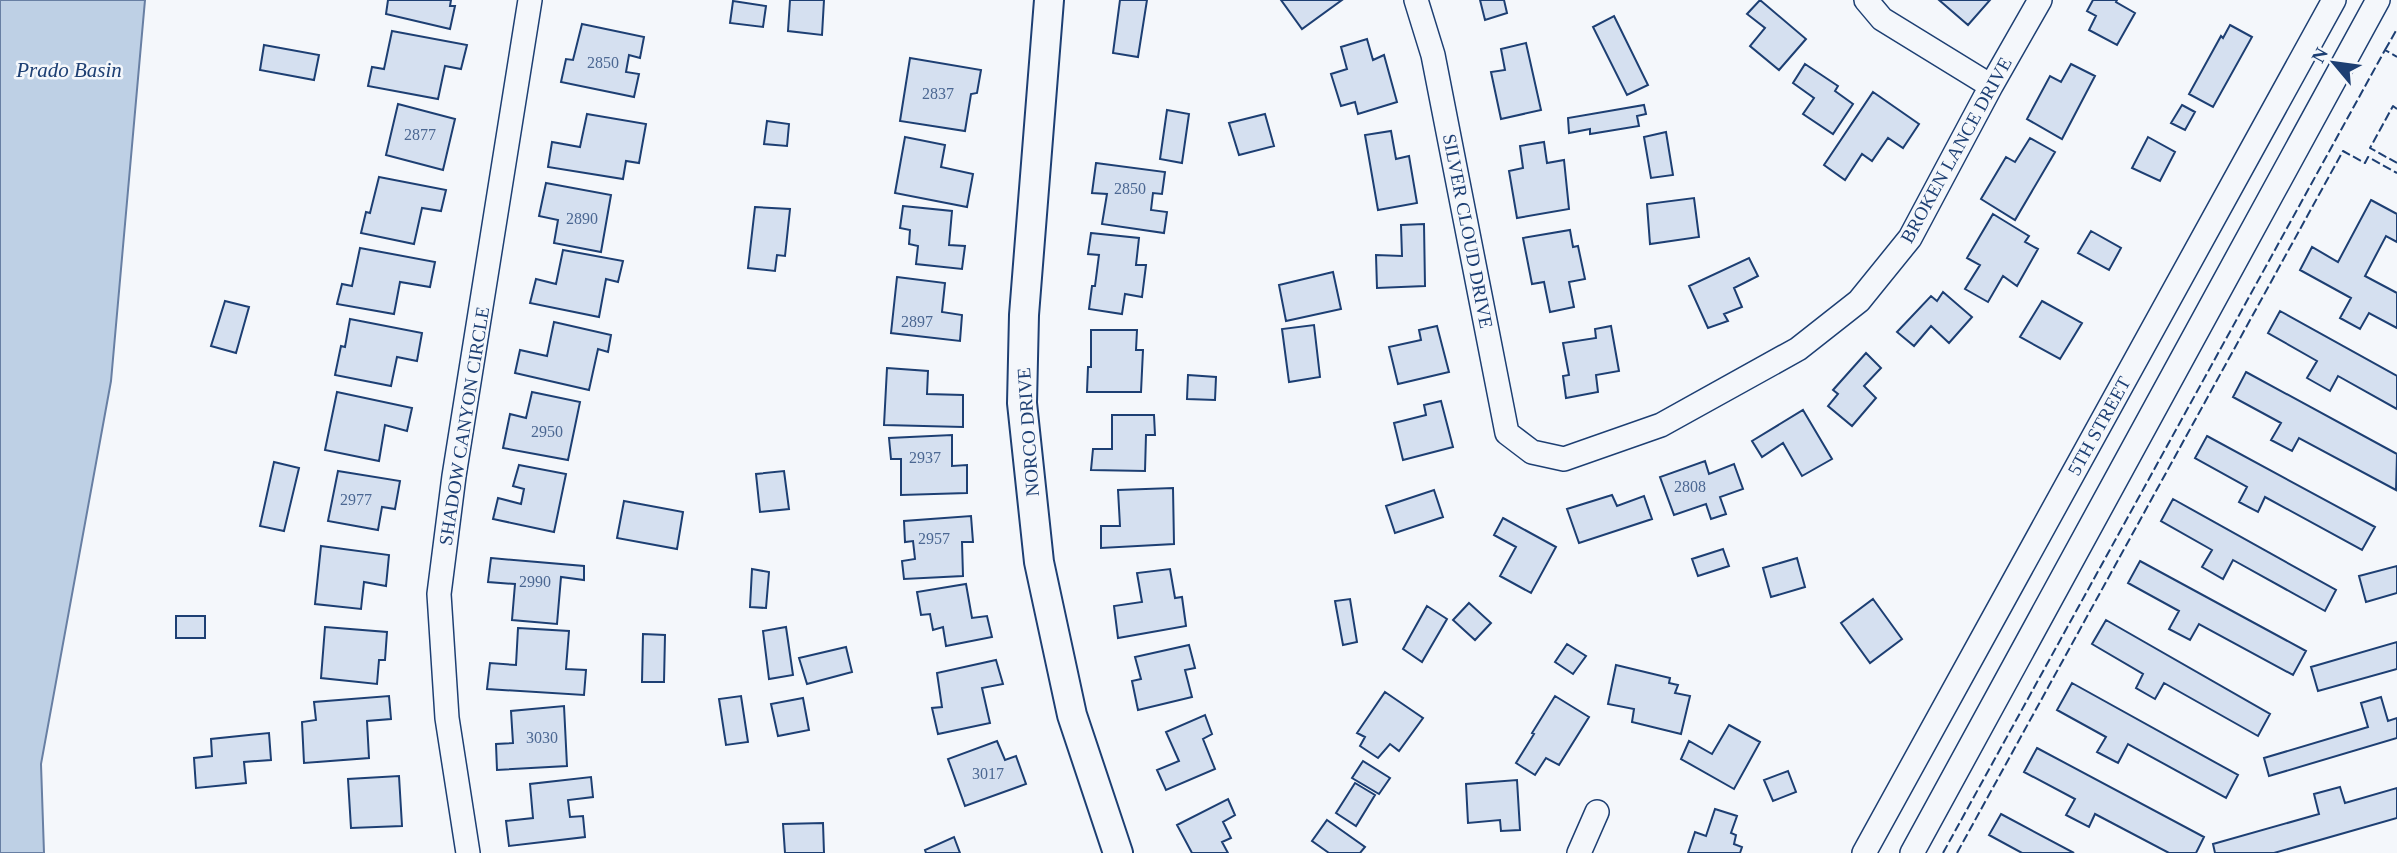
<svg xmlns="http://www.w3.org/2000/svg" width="2397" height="853" viewBox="0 0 2397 853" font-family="Georgia,serif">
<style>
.water{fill:#bed0e5;stroke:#687fa3;stroke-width:2}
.building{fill:#d5e0f0;stroke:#1d3f73;stroke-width:2}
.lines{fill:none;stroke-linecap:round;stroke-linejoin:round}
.minor-casing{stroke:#1d3f73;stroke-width:26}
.major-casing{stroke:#1d3f73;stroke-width:32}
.minor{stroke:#f4f7fb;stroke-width:23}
.major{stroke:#f4f7fb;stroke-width:28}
.fence{stroke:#1d3f73;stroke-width:2;stroke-dasharray:9 3.5;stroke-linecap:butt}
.labels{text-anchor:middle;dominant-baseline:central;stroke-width:5;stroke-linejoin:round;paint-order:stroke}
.number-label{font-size:16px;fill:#4b6792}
.street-label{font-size:19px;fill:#1d3f73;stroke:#f4f7fb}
.water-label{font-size:21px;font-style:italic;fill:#1d3f73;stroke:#f4f7fb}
</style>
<rect width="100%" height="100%" fill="#f4f7fb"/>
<!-- water -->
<path class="water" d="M0,0h145l-34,381 -70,383 3,89h-44z"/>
<!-- building -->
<path class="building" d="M388,0h63l-1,6h5l-5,23 -64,-15z
M790,0h34l-2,35 -34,-4z
M1120,0h27l-9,57 -25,-4z
M1281,0h61l-40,29z
M1480,0h24l3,13 -22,7z
M1760,0l46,39 -27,31 -29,-24 15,-18 -18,-14z
M1939,0h51l-22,25z
M2093,0h24l-1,2 19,11 -18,32 -28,-15 7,-14 -9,-5z
M733,1l33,5 -3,21 -33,-4z
M1614,16l34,69 -21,10 -34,-68z
M582,24l62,13 -4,21 -11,-3 -3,17 13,2 -5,23 -73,-15 5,-23 7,1z
M2230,25l22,12 -39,70 -24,-13 32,-58 2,2z
M392,31l75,14 -6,24 -16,-3 -7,33 -70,-13 4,-19 12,2z
M1367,39l6,21 11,-5 13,47 -39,12 -3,-12 -14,4 -10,-32 16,-5 -6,-22z
M1526,43l15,67 -40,9 -10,-47 14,-2 -4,-21z
M264,45l55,10 -5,25 -54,-10z
M910,58l71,12 -4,23 -6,1 -6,37 -65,-10z
M1805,64l33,22 -3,5 18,13 -20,30 -30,-20 11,-16 -21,-15z
M2071,64l24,12 -33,63 -35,-20 23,-43 11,6z
M1873,92l46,32 -16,24 -15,-10 -16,23 -10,-7 -17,26 -21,-15z
M398,104l57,15 -12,51 -57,-15z
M1644,105l2,9 -9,2 2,10 -49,8v-5l-21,4 -1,-15z
M2182,105l13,7 -10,18 -14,-7z
M1167,110l22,4 -7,49 -22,-4z
M587,114l59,10 -7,39 -13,-2 -3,18 -75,-12 4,-25 28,5z
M1265,114l9,32 -35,9 -10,-32z
M767,121l22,3 -2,22 -23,-2z
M1391,131l5,28 13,-3 8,47 -39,7 -13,-75z
M1666,132l7,43 -22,3 -7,-41z
M905,137l40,8 -4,22 32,7 -6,33 -72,-14z
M2148,137l27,15 -15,29 -28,-13z
M2030,138l25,14 -40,68 -34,-21 25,-42 9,5z
M1544,142l3,21 17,-3 5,49 -52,9 -8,-47 14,-3 -3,-22z
M1096,163l69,9 -3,22 -9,-1 -2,17 16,2 -3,21 -62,-9 5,-30 -15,-1z
M379,177l67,13 -5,21 -19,-3 -8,36 -53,-11 5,-21 4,1z
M546,183l65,12 -10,57 -47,-9 4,-23 -19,-4z
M1694,198l5,39 -49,7 -3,-40z
M2371,200l26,14v28l-11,-6 -21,40 32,17v35l-28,-15 -9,16 -20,-11 11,-20 -51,-28 12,-23 26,15z
M903,206l49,5 -3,34 16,1 -3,23 -46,-5 2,-18 -9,-2 1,-14 -10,-2z
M755,207l35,2 -5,47 -8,-1 -2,16 -27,-3z
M1993,214l36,22 -4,6 13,7 -21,37 -14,-10 -15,26 -23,-13 15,-24 -13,-7z
M1424,224l1,62 -48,2 -1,-33 26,1 -1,-31z
M1570,230l3,17 5,-1 7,33 -16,3 5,25 -24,5 -6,-30 -12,2 -9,-46z
M2091,231l30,17 -12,22 -31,-17z
M1091,233l48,5 -3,27h10l-4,32 -17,-3 -3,20 -33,-5 3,-23h3l4,-31 -11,-1z
M360,248l75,14 -5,25 -30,-5 -6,32 -57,-10 5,-20 10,2z
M563,250l60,11 -5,21 -12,-3 -7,38 -69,-14 6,-24 20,5z
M1749,258l9,18 -24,12 8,19 -18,7 4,7 -20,7 -19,-42z
M1333,272l8,37 -55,12 -7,-36z
M897,277l48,6 -3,29 20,3 -2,26 -69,-8z
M1943,292l29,25 -23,26 -18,-17 -17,20 -17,-14 34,-36 6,5z
M225,301l24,6 -13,46 -25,-7z
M2042,301l40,22 -22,36 -40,-22z
M2280,311l117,65v33l-59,-33 -8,15 -23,-13 10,-17 -49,-28z
M350,319l72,14 -5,28 -20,-4 -6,29 -56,-11 6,-29 4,1z
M554,322l57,13 -3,17 -10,-3 -9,41 -74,-17 5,-23 27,6z
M1314,325l6,52 -31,5 -7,-53z
M1437,326l12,46 -51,12 -9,-37 32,-7 -2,-10z
M1611,326l8,45 -23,4 2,17 -32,6 -3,-22 6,-1 -6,-32 33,-5 -1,-9z
M1091,330h46l-1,20h7l-2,42h-54l1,-25h3z
M1866,353l15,15 -17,18 12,12 -24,28 -24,-20 10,-12 -5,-4z
M887,368l41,3 -1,23 36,1v32l-79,-2z
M2246,372l151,82 -1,36 -97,-52 -7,13 -21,-11 10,-17 -48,-26z
M1188,375l28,2 -1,23 -28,-1z
M337,392l75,16 -5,23 -22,-6 -6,36 -54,-11z
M532,392l48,10 -12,58 -65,-12 7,-34 16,4z
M1441,401l12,46 -50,13 -9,-37 32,-8 -2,-10z
M1803,410l29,49 -30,17 -19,-33 -21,14 -10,-16z
M1112,415h42l1,20h-9l-1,36 -54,-1 2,-21h19z
M952,435v31l15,-1v28l-66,2v-36h-10l-2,-21z
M2207,436l168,91 -13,23 -97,-53 -7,15 -19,-10 8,-15 -52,-29z
M1705,461l4,13 25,-10 9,25 -23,8 6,17 -15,5 -5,-15 -32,11 -14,-38z
M274,462l25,6 -15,63 -24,-5z
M519,465l47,9 -12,58 -61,-13 5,-21 23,6 3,-15 -11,-3z
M338,471l62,10 -5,28 -13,-2 -4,23 -50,-9z
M784,471l5,38 -29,3 -4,-38z
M1173,488l1,56 -73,4v-22h19l-2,-36z
M1434,490l9,27 -48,16 -9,-27z
M1612,495l5,11 27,-10 8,23 -73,24 -12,-34z
M2173,499l163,91 -11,21 -92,-51 -10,19 -21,-12 10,-17 -51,-29z
M624,501l59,11 -6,37 -60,-11z
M971,516l2,26h-11l1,34 -59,3 -2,-18 13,-2 -2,-18 -8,1 -1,-21z
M1503,518l53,29 -25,46 -31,-17 16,-29 -22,-12z
M321,546l68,9 -3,31 -22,-4 -3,27 -46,-5z
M1723,549l6,17 -31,10 -6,-17z
M491,558l93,8v14l-23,-3 -4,47 -45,-4 3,-36 -27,-2z
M1797,558l8,29 -34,10 -8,-29z
M2140,561l166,90 -13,24 -94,-51 -9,16 -21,-11 10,-18 -51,-28z
M2397,566v27l-31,9 -7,-26z
M752,569l17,3 -3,36 -16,-1z
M1170,569l5,29 7,-1 4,29 -68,12 -4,-32 28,-4 -5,-29z
M966,584l6,34 15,-2 5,21 -46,9 -3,-19 -10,3 -3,-16 -9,1 -4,-23z
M1350,599l7,43 -14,3 -8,-44z
M1873,599l29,40 -32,24 -29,-40z
M1469,603l22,20 -16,17 -22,-20z
M1427,606l20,13 -25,43 -19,-13z
M176,616h29v22h-29z
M2106,620l164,94 -12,22 -94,-53 -9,16 -19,-11 7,-14 -51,-30z
M325,627l62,5 -2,28h-6l-2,24 -56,-6z
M786,627l7,48 -24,4 -6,-48z
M518,628l51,3 -3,38 20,1 -2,25 -97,-6 3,-26 26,2z
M643,634l22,1 -1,47h-22z
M2397,642v27l-79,22 -7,-24z
M1567,644l19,12 -13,18 -18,-12z
M1189,645l6,23 -10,2 7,27 -54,13 -6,-29 9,-2 -6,-22z
M846,647l6,25 -45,12 -8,-26z
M996,660l7,24 -21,4 8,35 -52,11 -6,-26 10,-1 -5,-34z
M1616,665l54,13 -1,5 9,2 -3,8 15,3 -9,38 -49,-12 2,-13 -26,-5z
M2072,683l166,92 -12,23 -98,-54 -10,19 -21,-11 9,-15 -49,-27z
M1385,692l38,26 -24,33 -9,-7 -12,14 -18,-12 5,-9 -8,-4z
M389,696l2,23 -24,2 2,37 -65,5 -2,-41 14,-2 -2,-18z
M741,696l7,46 -22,3 -7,-46z
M1555,696l34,21 -30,48 -13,-7 -11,17 -19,-12 18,-29 -2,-1z
M2381,697l7,24 9,-3v20l-128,38 -5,-18 104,-31 -7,-24z
M803,698l6,32 -31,6 -7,-32z
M564,706l3,60 -70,4 -1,-26 17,-1 -2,-32z
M1205,715l7,19 -9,5 12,30 -49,21 -9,-20 22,-9 -13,-29z
M1729,725l31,17 -26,47 -53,-30 8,-18 23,13z
M269,733l2,27 -27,2 2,21 -50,5 -2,-30 18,-2 -1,-17z
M997,741l8,19 11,-4 10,28 -61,22 -17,-47z
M2037,748l167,89 -8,16h-27l-74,-39 -6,13 -23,-12 9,-16 -51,-27z
M1363,761l27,17 -11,16 -27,-16z
M1788,771l8,21 -23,9 -9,-21z
M399,776l3,50 -51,2 -3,-49z
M591,777l2,20 -25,3 2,17 13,-1 2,21 -76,9 -3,-25 27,-3 -3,-34z
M1517,780l3,50 -19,1 -1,-11 -32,3 -2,-39z
M1355,783l20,12 -19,31 -20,-13z
M2340,787l5,16 52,-15v30l-123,35h-59l-2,-9 106,-30 -5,-20z
M1228,799l7,16 -12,7 8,16 -9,4 6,11h-36l-15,-28z
M1715,809l22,7 -6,17 5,2 -2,9 8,3 -2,6h-52l7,-21 11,4z
M2001,814l73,39h-52l-33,-18z
M1327,820l38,27 -5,6h-31l-17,-12z
M823,823l1,30h-39l-2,-29z
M954,837l6,16h-34l-1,-3z"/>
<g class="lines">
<!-- minor casing -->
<g class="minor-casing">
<path id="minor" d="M1416,0l17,55 74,378 25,19 32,7 97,-34 137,-76 61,-48 51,-63 81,-152 49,-86
M1866,0l16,19 109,67
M468,853l-21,-135 -8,-124 15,-118 76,-476
M1579,853l18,-41
M1864,853l470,-853
M1912,853l466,-853"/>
</g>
<!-- major casing -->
<g class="major-casing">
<path id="major" d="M1049,0l-25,315 -2,88 17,159 33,153 46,138"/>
</g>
<!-- minor -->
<use href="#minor" class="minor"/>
<!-- major -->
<use href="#major" class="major"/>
<!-- fence -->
<path class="fence" d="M2385,50l12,-21
M2397,109l-4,-3 -23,42 27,15
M1943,853l442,-803 12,7
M1957,853l386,-702 22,12 3,-6 29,16"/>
</g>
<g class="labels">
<!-- number labels -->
<g class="number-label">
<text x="603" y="62">2850</text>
<text x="938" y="93">2837</text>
<text x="420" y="134">2877</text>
<text x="1130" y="188">2850</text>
<text x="582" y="218">2890</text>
<text x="917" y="321">2897</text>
<text x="547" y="431">2950</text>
<text x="925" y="457">2937</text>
<text x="1690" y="486">2808</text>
<text x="356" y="499">2977</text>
<text x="934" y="538">2957</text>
<text x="535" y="581">2990</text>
<text x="542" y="737">3030</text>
<text x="988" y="773">3017</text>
</g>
<!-- street labels -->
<g class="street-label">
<text transform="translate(1956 150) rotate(-61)">BROKEN LANCE DRIVE</text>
<text transform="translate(1468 231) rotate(79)">SILVER CLOUD DRIVE</text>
<text transform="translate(464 426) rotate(-81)">SHADOW CANYON CIRCLE</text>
<text transform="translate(2099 426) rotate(-61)">5TH STREET</text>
<text transform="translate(1028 432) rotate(-94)">NORCO DRIVE</text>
</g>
<!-- water labels -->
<g class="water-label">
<text x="69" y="70">Prado Basin</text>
</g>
</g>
<!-- north arrow -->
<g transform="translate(2334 63) rotate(299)" stroke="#f4f7fb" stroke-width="5" paint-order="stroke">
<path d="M0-5L12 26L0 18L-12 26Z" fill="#1d3f73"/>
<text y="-10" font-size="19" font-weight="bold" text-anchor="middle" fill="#1d3f73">N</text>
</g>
</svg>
